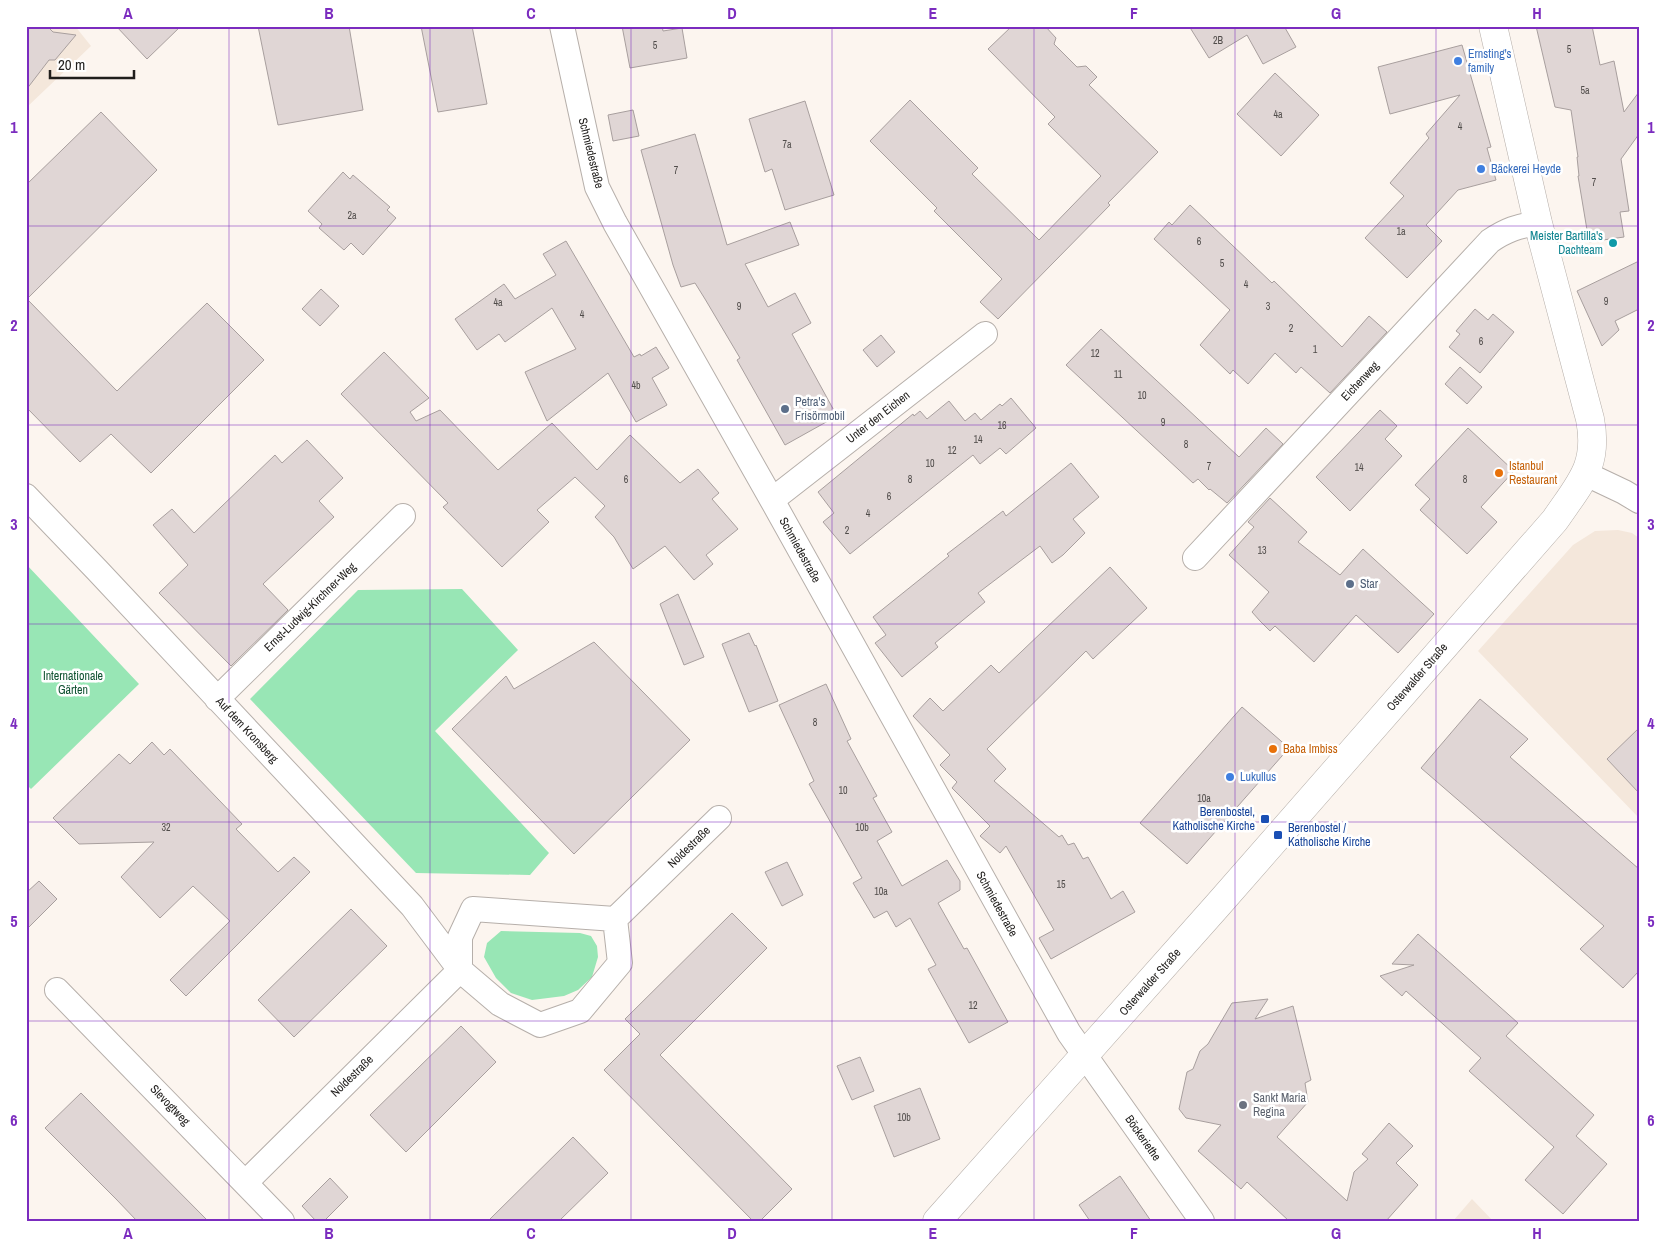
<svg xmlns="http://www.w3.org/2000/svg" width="1665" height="1247" viewBox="0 0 1665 1247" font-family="'Archivo Narrow',sans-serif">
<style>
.built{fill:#f4e7db}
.green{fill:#98e6b5}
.building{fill:#e0d6d5;stroke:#a89f9e}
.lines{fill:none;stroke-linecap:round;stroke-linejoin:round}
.street-casing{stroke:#b6afaa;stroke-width:26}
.secondary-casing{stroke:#b6afaa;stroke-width:29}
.street{stroke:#fff;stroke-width:24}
.secondary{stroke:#fff;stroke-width:28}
.grid{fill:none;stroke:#7b2cbf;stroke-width:1;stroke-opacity:0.55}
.shop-dot{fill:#3f7fe0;stroke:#fff;stroke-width:2}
.culture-dot{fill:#0f9aa8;stroke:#fff;stroke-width:2}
.service-dot{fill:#5c6f8a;stroke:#fff;stroke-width:2}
.food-dot{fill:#e8710a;stroke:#fff;stroke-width:2}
.transit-dot{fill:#1a4fb4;stroke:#fff;stroke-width:2}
.worship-dot{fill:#6b7280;stroke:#fff;stroke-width:2}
.labels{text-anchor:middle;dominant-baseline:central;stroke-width:5;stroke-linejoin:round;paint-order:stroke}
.number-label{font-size:10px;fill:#504c4a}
.shop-label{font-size:12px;fill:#366cbe;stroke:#fff;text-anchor:start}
.street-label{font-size:12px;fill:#201e1c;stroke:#fff}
.culture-label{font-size:12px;fill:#0d838f;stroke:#fff;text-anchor:end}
.service-label{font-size:12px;fill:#4e5e75;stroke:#fff;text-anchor:start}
.food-label{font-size:12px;fill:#c56008;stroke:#fff;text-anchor:start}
.park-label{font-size:12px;fill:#0e5130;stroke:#fff}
.transit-label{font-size:12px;fill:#164399;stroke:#fff;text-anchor:end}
.worship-label{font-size:12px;fill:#5b616d;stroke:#fff;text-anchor:start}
.neatline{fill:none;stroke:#7b2cbf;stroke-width:2}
.grid-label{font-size:16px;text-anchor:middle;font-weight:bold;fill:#7b2cbf}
</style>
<rect width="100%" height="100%" fill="#fcf5ef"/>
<!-- built -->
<path class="built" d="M26,26h49l16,20 -65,62z
M1618,530l14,3 7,5v280l-161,-167 95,-106 22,-14z
M1472,1199l21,22h-40z"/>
<!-- green -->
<path class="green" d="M26,564l113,120 -108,105 -5,-5z
M462,589l56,61 -83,81 114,122 -19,22 -114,-2 -166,-174 108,-109z
M501,931l79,2 11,3 6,10 1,11 -6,20 -14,13 -14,6 -32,4 -21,-7 -15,-15 -12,-21 3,-14z"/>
<!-- building -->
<path class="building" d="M26,26h21l6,6 23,3 -21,25h-6l-23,30z
M116,26h65l-34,33z
M258,26h91l14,84 -85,15z
M421,26h51l15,78 -49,8z
M622,26h40l1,5 19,-3 5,30 -57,10z
M1012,26h33l11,12 -2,6 23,23 9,-1 11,11 -8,8 69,67 -50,51 2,2 -112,114 -18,-17 22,-23 -68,-68 3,-3 -67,-67 40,-41 68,68 -6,6 67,66 62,-64 -53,-52 7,-7 -67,-68z
M1189,26h95l12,21 -33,17 -16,-29 -38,23z
M1536,26h56l8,39 14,-4 10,51 15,-20v42l-18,25 8,52 -9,1 4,25 -35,5 -11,-66h1l-2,-19h1l-7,-47 -16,-3z
M1462,45l29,102 -4,1 9,32 -38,10 -32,35 16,16 -35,37 -42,-40 39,-42 -14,-13 39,-45 -3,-4 34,-39 -70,19 -12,-47z
M1275,73l44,42 -38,41 -44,-42z
M805,101l29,94 -49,15 -13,-41 -7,3 -16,-53z
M633,110l6,26 -26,5 -5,-26z
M101,112l56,58 -130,129 90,92 90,-88 57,57 -113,113 -40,-39 -31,28 -54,-55v-222z
M695,134l32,111 63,-23 9,23 -54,19 23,43 27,-14 16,30 -19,11 45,82 -52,29 -48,-85 3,-2 -35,-59 -10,-16 -14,4 -8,-22 -32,-115z
M343,172l7,7 3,-4 37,32 -3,3 9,8 -33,37 -12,-12 -7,7 -25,-22 3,-4 -14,-13z
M1190,205l82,78 2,-2 68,66 27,-31 18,16 -57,61 -29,-26 -5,6 -21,-20 -27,31 -15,-14 -3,4 -30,-29 30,-35 -76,-71 15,-17 3,3z
M566,241l68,116 6,-3 1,2 15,-9 13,21 -17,10 15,27 -31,17 -28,-49 -61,48 -22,-49 51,-23 -24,-41 -47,34 -6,-8 -22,16 -22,-31 49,-35 11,15 41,-24 -13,-21z
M1639,261v48l-24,12 4,9 -17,16 -25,-55z
M321,289l18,17 -19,20 -18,-17z
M1475,309l13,11 5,-6 21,18 -34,41 -31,-26 11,-13 -4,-3z
M1101,329l138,128 27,-29 17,16 -56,59 -17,-14 -1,1 -11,-11 -5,4 -127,-118z
M881,335l14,17 -18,15 -14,-17z
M384,352l45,46 -19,14 6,9 24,-11 58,60 54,-47 45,47 33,-35 50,48 18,-14 21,24 -7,6 26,30 -32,26 7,9 -19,16 -29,-34 -32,23 -19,-32 -19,-20 10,-11 -30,-29 -38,33 12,12 -47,45 -59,-60 5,-4 -107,-109z
M1460,367l22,20 -15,17 -22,-20z
M1011,398l25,30 -30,26 -6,-6 -20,16 -7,-9 -123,99 -27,-32 11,-9 -16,-21 95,-78 1,2 6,-5 7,8 22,-18 16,20 10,-8 6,7 19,-16 2,2z
M1380,410l17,16 -12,13 17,17 -52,55 -34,-34z
M1468,428l46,43 -33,36 16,15 -30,32 -47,-44 10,-11 -15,-14z
M307,440l36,38 -24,23 15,16 -71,67 25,26 -57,56 -72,-73 29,-28 -35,-40 19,-16 22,24 81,-78 7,8z
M1071,463l28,34 -26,22 12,14 -22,22 -11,8 -12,-17 -62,47 7,9 -50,41 3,4 -36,30 -27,-34 11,-8 -13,-18 76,-61 -2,-2 56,-43 3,5z
M1270,498l37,34 -9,10 42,33 23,-26 71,65 -36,39 -42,-38 -42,47 -39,-36 -5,5 -10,-10 -8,-9 17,-20 -40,-37 25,-28 -6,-5z
M1110,567l37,41 -54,51 -7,-8 -99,98 19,20 -12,12 65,56 3,-2 6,10 6,-2 9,16 5,-2 23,42 12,-8 12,21 -84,47 -12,-21 15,-8 -48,-84 -6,7 -20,-17 10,-10 -38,-38 5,-6 -17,-17 10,-10 -37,-39 17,-18 13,13 48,-46 8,8z
M678,594l26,63 -20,8 -24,-61z
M749,633l6,13 1,-1 22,56 -29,11 -27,-68z
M594,642l96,98 -116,114 -122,-125 54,-53 8,13z
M826,684l25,55 -4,2 30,55 -4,2 19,34 -15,9 25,45 45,-26 13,21v9l-22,13 26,46 3,-1 41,74 -39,21 -41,-74 8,-4 -26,-47 -14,9 -9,-16 -13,7 -21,-35 9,-5 -53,-94 5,-3 -35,-76z
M1480,699l48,40 -18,18 129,112v102l-16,17 -43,-39 24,-23 -183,-158z
M1242,707l47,41 -102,116 -47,-41z
M1639,728v65l-32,-34z
M152,742l12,13 6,-6 72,75 -6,5 42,43 16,-15 16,15 -124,124 -16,-16 60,-59 -37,-35 -33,32 -39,-41 33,-35 -75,2 -26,-26 66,-64 11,10z
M787,862l16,33 -21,11 -17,-34z
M39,881l18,18 -31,31v-37z
M351,909l36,37 -93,91 -36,-37z
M732,913l35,35 -107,107 132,134 -32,32h-7l-149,-151 36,-36 -15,-15z
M1418,934l100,89 -12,13 88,79 -18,21 31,28 -44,50 -38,-34 29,-33 -85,-76 12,-13 -75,-67 -4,5 -22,-20 34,-11 -22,-1z
M1268,999l-13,20 38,-13 18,74 -6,3 3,19 -31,35 70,64 7,-29 14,-13 -6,-5 27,-31 24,23 -17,17 22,22 -32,36h-97l-42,-39 -6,7 -43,-38 23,-26 -35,-7 -7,-9 8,-37 6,-3 7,-18 8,-7 24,-41z
M461,1026l35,36 -90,90 -36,-37z
M860,1057l14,34 -22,9 -15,-34z
M920,1088l20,51 -46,18 -20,-51z
M81,1093l127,128h-71l-21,-22 -71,-71z
M573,1137l35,36 -49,48h-71z
M1120,1176l31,45h-61l-11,-16z
M330,1178l18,19 -24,24h-8l-14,-15z"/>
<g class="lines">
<!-- street casing -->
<g class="street-casing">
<path id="street" d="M562,26l35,161 18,36 157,277 297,533 133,188
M1586,474l38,18 15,9
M26,496l71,74 315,336 48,64 40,34 40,21 40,-14 40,-48 -5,-44 -142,-10 -13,28v33l-215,213
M772,500l213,-166
M1195,558l295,-317c16,-11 28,-15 48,-18
M217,699l186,-183
M615,919l104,-101
M57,990l225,231"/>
</g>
<!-- secondary casing -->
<g class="secondary-casing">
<path id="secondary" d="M937,1221l280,-315 338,-386c25,-37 44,-54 35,-101l-52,-196 -45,-197"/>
</g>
<!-- street -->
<use href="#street" class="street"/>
<!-- secondary -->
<use href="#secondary" class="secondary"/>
</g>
<!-- grid -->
<path class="grid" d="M229,26v1195M430,26v1195M631,26v1195M832,26v1195M1034,26v1195M1235,26v1195M1436,26v1195M26,226h1613M26,425h1613M26,624h1613M26,822h1613M26,1021h1613"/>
<!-- markers -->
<g class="shop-dot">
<circle cx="1458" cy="61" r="5"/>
<circle cx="1481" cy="169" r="5"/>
<circle cx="1230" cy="777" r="5"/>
</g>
<circle class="culture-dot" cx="1613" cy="243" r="5"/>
<g class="service-dot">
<circle cx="785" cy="409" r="5"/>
<circle cx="1350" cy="584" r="5"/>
</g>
<g class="food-dot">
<circle cx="1499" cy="473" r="5"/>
<circle cx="1273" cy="749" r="5"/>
</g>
<g class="transit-dot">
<rect x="1260" y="814" width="10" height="10" rx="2.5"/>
<rect x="1273" y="830" width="10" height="10" rx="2.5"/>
</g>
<circle class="worship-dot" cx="1243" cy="1105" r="5"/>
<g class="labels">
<!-- number labels -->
<g class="number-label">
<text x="1218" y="40">2B</text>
<text x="655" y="45">5</text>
<text x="1569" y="49">5</text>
<text x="1585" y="90">5a</text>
<text x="1278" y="114">4a</text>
<text x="1460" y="126">4</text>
<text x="787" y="144">7a</text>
<text x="676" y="170">7</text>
<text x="1594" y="182">7</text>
<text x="352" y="215">2a</text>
<text x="1401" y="231">1a</text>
<text x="1199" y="241">6</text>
<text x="1222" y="263">5</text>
<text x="1246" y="284">4</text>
<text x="1606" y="301">9</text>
<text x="498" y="302">4a</text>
<text x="739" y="306">9</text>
<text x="1268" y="306">3</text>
<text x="582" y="314">4</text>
<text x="1291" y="328">2</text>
<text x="1481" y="341">6</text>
<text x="1315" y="349">1</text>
<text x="1095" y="353">12</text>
<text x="1118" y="374">11</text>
<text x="636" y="385">4b</text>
<text x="1142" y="395">10</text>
<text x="1163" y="422">9</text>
<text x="1002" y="425">16</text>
<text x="978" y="439">14</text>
<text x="1186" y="444">8</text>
<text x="952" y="450">12</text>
<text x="930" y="463">10</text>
<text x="1209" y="466">7</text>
<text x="1359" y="467">14</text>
<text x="626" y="479">6</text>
<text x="910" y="479">8</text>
<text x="1465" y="479">8</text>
<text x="889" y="496">6</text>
<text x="868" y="513">4</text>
<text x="847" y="530">2</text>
<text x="1262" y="550">13</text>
<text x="815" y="722">8</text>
<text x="843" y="790">10</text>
<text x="1204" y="798">10a</text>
<text x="166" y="827">32</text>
<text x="862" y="827">10b</text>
<text x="1061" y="884">15</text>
<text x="881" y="891">10a</text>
<text x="973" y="1005">12</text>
<text x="904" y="1117">10b</text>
</g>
<!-- shop labels -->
<g class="shop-label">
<text x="1468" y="54">Ernsting's<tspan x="1468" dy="14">family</tspan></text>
<text x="1491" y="169">Bäckerei Heyde</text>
<text x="1240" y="777">Lukullus</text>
</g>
<!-- street labels -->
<g class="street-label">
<text transform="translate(591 153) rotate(76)">Schmiedestraße</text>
<text transform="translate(1360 381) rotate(-47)">Eichenweg</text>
<text transform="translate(878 417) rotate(-38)">Unter den Eichen</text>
<text transform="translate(800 550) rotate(61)">Schmiedestraße</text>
<text transform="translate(310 607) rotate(-44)">Ernst-Ludwig-Kirchner-Weg</text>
<text transform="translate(1417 677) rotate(-49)">Osterwalder Straße</text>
<text transform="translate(247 730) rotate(47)">Auf dem Kronsberg</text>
<text transform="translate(689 847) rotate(-44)">Noldestraße</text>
<text transform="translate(997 904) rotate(61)">Schmiedestraße</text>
<text transform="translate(1150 982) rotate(-48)">Osterwalder Straße</text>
<text transform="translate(352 1076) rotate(-44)">Noldestraße</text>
<text transform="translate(170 1105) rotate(46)">Slevogtweg</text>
<text transform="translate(1143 1138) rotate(55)">Böckeriethe</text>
</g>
<!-- culture labels -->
<g class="culture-label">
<text x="1603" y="236">Meister Bartilla's<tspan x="1603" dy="14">Dachteam</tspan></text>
</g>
<!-- service labels -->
<g class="service-label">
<text x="795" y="402">Petra's<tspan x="795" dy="14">Frisörmobil</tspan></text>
<text x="1360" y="584">Star</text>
</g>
<!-- food labels -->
<g class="food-label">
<text x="1509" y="466">Istanbul<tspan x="1509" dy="14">Restaurant</tspan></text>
<text x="1283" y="749">Baba Imbiss</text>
</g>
<!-- park labels -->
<g class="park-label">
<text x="73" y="676">Internationale<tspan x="73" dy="14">Gärten</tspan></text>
</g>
<!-- transit labels -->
<g class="transit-label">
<text x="1255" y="812">Berenbostel,<tspan x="1255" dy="14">Katholische Kirche</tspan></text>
<text x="1288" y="828" text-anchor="start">Berenbostel /<tspan x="1288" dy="14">Katholische Kirche</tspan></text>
</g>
<!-- worship labels -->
<g class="worship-label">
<text x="1253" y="1098">Sankt Maria<tspan x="1253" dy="14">Regina</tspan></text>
</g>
</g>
<!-- border -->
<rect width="1665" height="1247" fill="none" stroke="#ffffff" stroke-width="55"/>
<!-- scale -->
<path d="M50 70v8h84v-8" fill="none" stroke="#201e1c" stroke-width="2.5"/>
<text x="58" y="70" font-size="15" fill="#201e1c" stroke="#ffffff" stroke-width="4" paint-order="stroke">20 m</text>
<rect x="28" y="28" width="1610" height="1192" class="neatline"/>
<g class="grid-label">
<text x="128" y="19">A</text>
<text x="329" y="19">B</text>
<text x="531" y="19">C</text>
<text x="732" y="19">D</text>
<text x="933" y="19">E</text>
<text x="1134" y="19">F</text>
<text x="1336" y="19">G</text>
<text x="1537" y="19">H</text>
<text x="14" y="133">1</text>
<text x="1651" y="133">1</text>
<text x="14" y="331">2</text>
<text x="1651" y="331">2</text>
<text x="14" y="530">3</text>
<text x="1651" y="530">3</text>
<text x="14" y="729">4</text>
<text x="1651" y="729">4</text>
<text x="14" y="927">5</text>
<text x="1651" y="927">5</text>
<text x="14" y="1126">6</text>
<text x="1651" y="1126">6</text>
<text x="128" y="1239">A</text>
<text x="329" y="1239">B</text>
<text x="531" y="1239">C</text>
<text x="732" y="1239">D</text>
<text x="933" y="1239">E</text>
<text x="1134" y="1239">F</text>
<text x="1336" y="1239">G</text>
<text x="1537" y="1239">H</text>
</g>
</svg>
